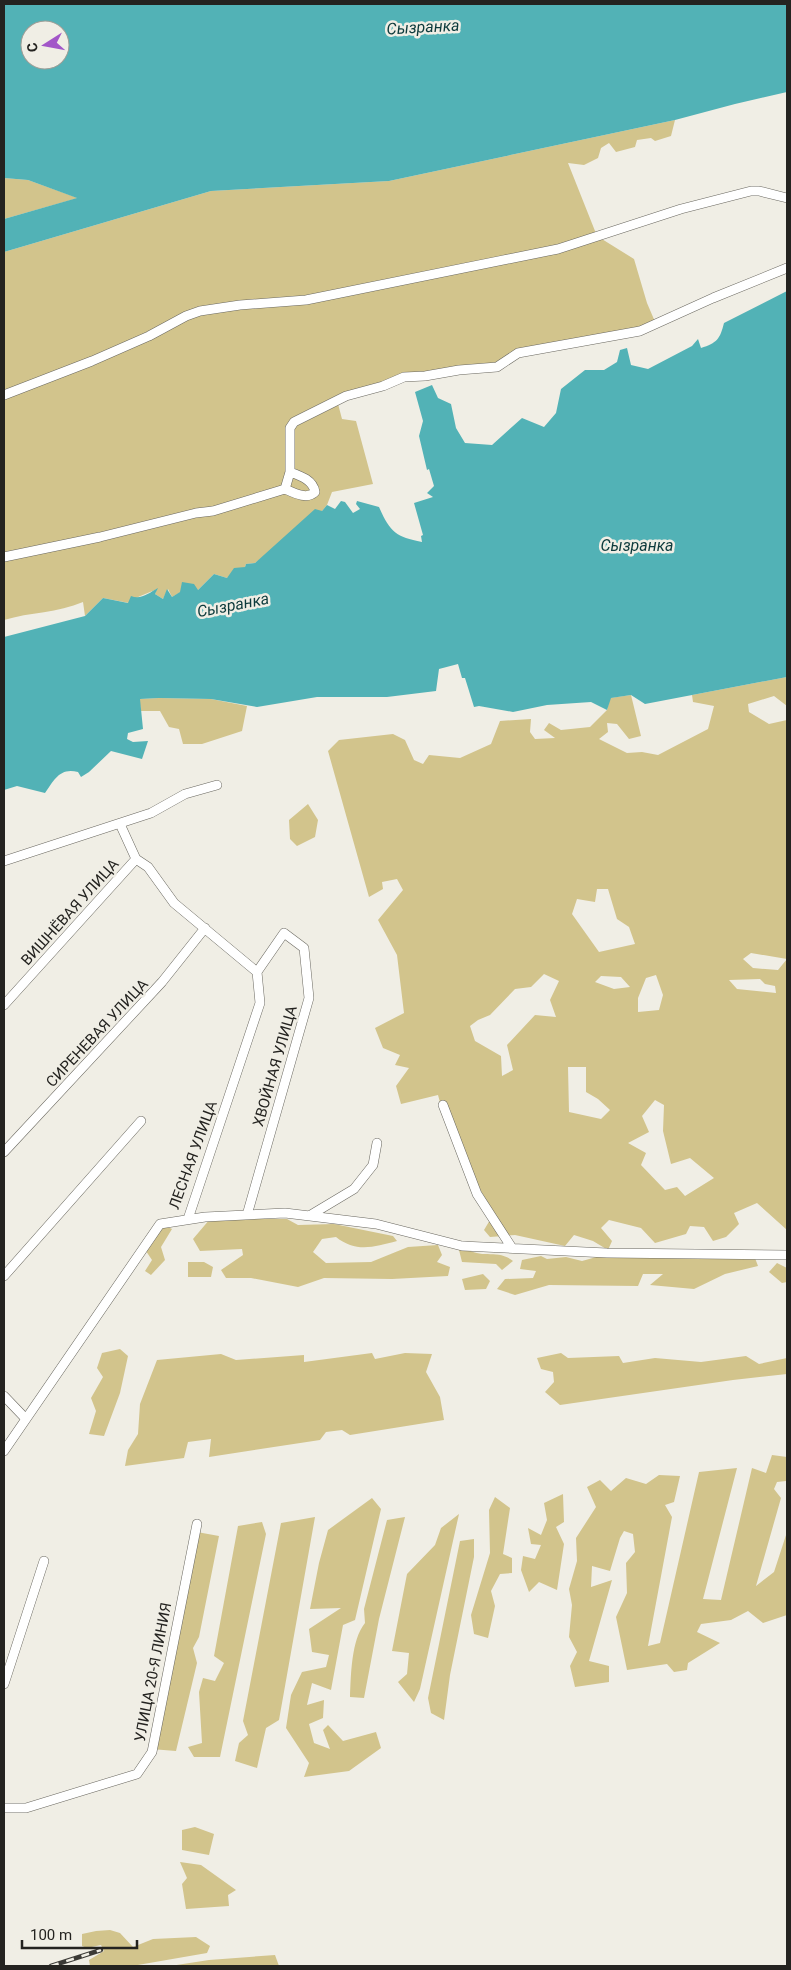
<svg xmlns="http://www.w3.org/2000/svg" width="791" height="1970" viewBox="0 0 791 1970" font-family="Roboto,sans-serif">
<style>
.green{fill:#d2c48c;fill-rule:evenodd}
.water{fill:#52b2b6;fill-rule:evenodd}
.lines{fill:none;stroke-linecap:round;stroke-linejoin:round}
.street-casing{stroke:#6a6860;stroke-width:10}
.street{stroke:#fff;stroke-width:9}
.rail-casing{stroke:#3b3a36;stroke-width:4.5}
.rail{stroke:#f0eee5;stroke-width:2.5;stroke-dasharray:8;stroke-linecap:butt}
.labels{text-anchor:middle;dominant-baseline:central;stroke-width:5;stroke-linejoin:round;paint-order:stroke}
.street-label{font-size:15px;fill:#242320;stroke:#f0eee5}
.water-label{font-size:16px;font-style:italic;fill:#0c3a3c;stroke:#f0eee5}
</style>
<rect width="100%" height="100%" fill="#f0eee5"/>
<!-- green -->
<path class="green" d="M675,120l-4,16 -16,5 -4,-3 -14,2 -2,7 -19,5 -7,-9 -8,5 -3,10 -14,7 -16,-2 29,73 37,23 13,44 9,21 -138,29 -21,14 -93,10 -67,23 5,19 14,2 17,63 -41,8 -5,13 -5,6 -67,52 -9,1 -1,3 -18,11 -13,-4 -16,16 -17,2 -9,5 -4,-8 -5,10 -8,-5 2,-5c-10,5 -20,7 -28,14l-26,-5 -18,18 -2,-14c-25,11 -53,10 -79,18v-368l207,-61 178,-10z
M4,178l24,2 50,18 -74,21z
M787,677v29l-13,-10 -26,8 1,8 20,12 18,-4v510l-30,-27 -23,10 5,11 -13,13 -13,4 -9,-14 -14,-1 -4,8 -31,9 -14,-15 -32,-8 -8,8 11,13 -4,9 -15,-9 -19,-6 -9,11 -50,-11 -25,2 -6,-7 9,-15 -49,-98 -6,-22 -37,9 -5,-18 13,-18 -14,-3 5,-10 -17,-7 -8,-20 29,-15 -7,-58 -19,-35 25,-30 -6,-11 -15,3 1,7 -14,8 -41,-146 11,-11 54,-6 12,6 9,20 9,4 6,-9 31,3 31,-14 9,-23 31,-2 -1,13 5,7 20,-1 -11,-8 5,-7 12,7 29,-3 17,-17 3,-12 21,-3 10,41 -12,3 -12,-15 -10,-1 1,9 -9,7 28,14 15,-1 16,3 50,-26 6,-23 -21,-4 -1,-7zM597,889h11l9,30 12,8 6,17 -36,8 -27,-38 5,-15 18,3zM751,953l36,6 -9,11 -25,-2 -10,-9zM544,974l15,7 -9,19 6,17 -21,-2 -28,30 6,25 -11,6 -1,-20 -26,-15 -5,-15 8,-6 12,-5 25,-26 16,-2zM656,975l7,20 -4,15 -21,2v-14l8,-20zM601,976l20,1 9,10 -16,2 -19,-7zM760,979l5,5 10,2 1,7 -39,-4 -8,-9zM568,1067h18v25l12,7 12,11 -9,9 -32,-7zM655,1100l9,5 -1,26 8,33 19,-6 24,20 -29,18 -8,-9 -12,3 -24,-25 5,-12 -18,-10 21,-11 -7,-16z
M159,698l52,1 36,7 -5,25 -40,13h-19l-4,-15 -10,-2 -9,-16h-19l-2,-12z
M308,804l10,16 -3,17 -18,9 -7,-7 -1,-19z
M210,1219h77l11,6 36,-1 59,12 4,5c-23,6 -41,12 -61,-4l-14,2 -9,13 13,11 45,-1 37,-15 30,-2 4,10 -5,7 13,5 -2,9 -56,3 -68,-1 -26,9 -47,-9h-25l-5,-8 22,-15 -1,-6 -42,2 -7,-12z
M164,1225l8,4 -11,18 4,13 -14,15 -6,-4 7,-11 -6,-9z
M466,1248c15,12 31,0 47,13l-11,9 -6,-6 -34,-2 -3,-12z
M541,1256l6,3 19,-2 16,4 18,-5 155,2 3,8 -33,8 -31,15 -44,-4 13,-11h-20l-5,12 -89,-1 -34,10 -18,-6 8,-10 28,-1 3,-7 -16,-2 2,-9z
M188,1262h16l9,5 -2,10h-23z
M777,1263l10,5v14l-5,1 -13,-11z
M483,1274l7,7 -4,8 -21,1 -3,-11z
M120,1349l8,7 -8,37 -16,43 -15,-2 7,-23 -5,-13 12,-21 -6,-9 5,-15z
M372,1353l3,6 30,-6 27,1 -6,18 14,25 4,23 -94,15 -8,-5 -16,2 -6,8 -111,17 2,-18 -23,3 -4,16 -59,8 3,-16 10,-16 2,-30 17,-44 64,-6 15,6 68,-5v7z
M561,1353l7,5 51,-2 4,7 32,-5 46,4 45,-6 13,8 28,-6v16l-54,6 -173,25 -15,-13 9,-10 -1,-10 -12,-3 -4,-11z
M772,1455l15,2 -1,24 -9,1 -3,7 7,9 -25,88 18,-14 13,-40v83l-24,8 -15,-12 -17,9 -30,4 -4,8 23,11 -32,20 -1,7 -13,2 -7,-8 -40,6 -11,-53 11,-24 -1,-30 9,-11 -2,-18 -9,-3 -4,7 -10,33 -18,-5 -1,21 21,-7 -23,81 20,5v16l-34,5 -5,-21 7,-14 -8,-15 3,-32 -3,-16 8,-28 -1,-23 20,-31 -9,-20 13,-7 11,11 15,-13 20,6 13,-9 21,1 -6,26 -9,3 7,12 -24,129 12,-3 39,-171 38,-4 -34,131 18,1 31,-132 14,5z
M563,1494l1,28 -8,5 8,17 -7,46 -18,-8 -10,10 -8,-22 2,-14 12,3 6,-14 -10,-1 -3,-16 13,7 6,-15 -3,-17z
M495,1497l15,11 -7,46 9,4v15l-12,1 -9,17 4,15 -7,32 -14,-4 -3,-19 19,-62 -1,-43z
M372,1498l9,11 -26,111 -12,5 -12,65 -19,-7 -5,22 17,-5 -1,18 -14,6 5,19 16,6 -7,-19 5,-5 15,16 33,-9 5,16 -32,23 -45,6 5,-14 -23,-35 5,-33 11,-23 24,-5 3,-12 -17,-3 -3,-23 32,-21 -31,1 9,-46 9,-33z
M459,1514l-39,175 -6,13 -16,-20 9,-8 2,-21 -17,-2 15,-77 28,-29 6,-17z
M315,1517l-36,203 -13,8 -9,40 -22,-7 4,-18 9,-8 -5,-14 38,-198z
M405,1517l-26,102 -15,79 -14,-1c1,-21 1,-57 15,-74l-1,-14 23,-89z
M262,1522l4,12 -46,223h-26l-6,-10 14,-4 -3,-51 4,-14 12,3 9,-18 -10,-7 24,-130z
M197,1532l22,4 -20,101 -6,11 4,15 -21,88 -25,-2z
M474,1539v18l-24,118 -6,45 -13,-7 -3,-15 32,-157z
M195,1827l19,7 -5,21 -27,-5v-20z
M180,1862l21,3 35,25 -8,5 1,11 -43,3 -4,-25 5,-6z
M110,1930l10,3 13,14 20,-8 43,-2 14,9 -3,7 -75,13h-42l-1,-6 15,-9 -3,-6 -14,3 -5,-2v-12l14,-3z
M275,1955l4,11h-109l39,-6z"/>
<!-- water -->
<path class="water" d="M4,4h783v88l-52,12 -60,16 -286,61 -178,10 -207,61v-33l73,-21 -49,-18 -24,-2zM30,30h30v30h-30z
M787,291v386l-142,27 -14,-9 -20,3 -4,12 -16,-8 -44,3 -34,7 -34,-6 -5,1 -9,-29h-3l-4,-14 -19,5 -3,22 -49,6h-70l-60,10 -46,-8 -52,-1 -19,1 3,30 -15,4 -1,6 6,3 15,-1 -6,18 -31,-8 -22,21 -8,5 -3,-5c-18,-5 -24,8 -33,21l-28,-7 -13,4v-153l81,-21 18,-18 25,5 3,-7c10,4 18,-3 27,-8l-3,6 8,5 4,-10 5,8 8,-5 2,-10 12,2 4,6 16,-16 13,4 7,-10 11,-1 1,-3 9,-1 60,-54 7,2 5,-6 8,4 6,-8 4,1 8,11 7,-4 -4,-5 1,-3 22,6c11,25 17,30 43,35l-1,-6 2,-1 -9,-32 19,-6 -6,-4 7,-7 -5,-17 -2,1 -8,-34 4,-15 -8,-29 17,-7 6,13 13,6 5,24 9,15 27,2 30,-27 22,9 12,-14 5,-24 24,-19h19l13,-8 3,-12 7,-2 4,17 17,4 44,-23 6,-7 3,9c16,-5 19,-9 23,-25z"/>
<g class="lines">
<!-- street casing -->
<g class="street-casing">
<path id="street" d="M4,395l88,-34 57,-25 37,-20 14,-5 40,-6 66,-5 252,-51 123,-40 70,-18h8l28,7
M285,489c9,4 22,11 30,3 -2,-12 -14,-16 -25,-20
M4,557l96,-20 96,-24 17,-2 72,-22 5,-17v-44l4,-6 52,-26 37,-10 21,-9 21,-1 34,-6 38,-3 21,-14 122,-22 73,-33 74,-30
M120,824l16,35 12,8 26,36 83,69
M4,861l147,-48 34,-19 32,-9
M4,1005l132,-146
M443,1105l34,89 35,54
M4,1152l158,-170 43,-54
M309,1216l45,-27 19,-24 4,-22
M188,1219l72,-216 -3,-31 27,-39 20,15 5,50 -62,217
M4,1276l137,-155
M4,1396l22,23
M4,1451l156,-227 45,-7 80,-4 91,11 86,22 145,7 180,2
M4,1684l40,-123
M4,1808h22l111,-34 15,-22 45,-228"/>
</g>
<!-- street -->
<use href="#street" class="street"/>
<!-- rail casing -->
<g class="rail-casing">
<path id="rail" d="M51,1966l50,-16"/>
</g>
<!-- rail -->
<use href="#rail" class="rail"/>
</g>
<g class="labels">
<!-- street labels -->
<g class="street-label">
<text transform="translate(70 912) rotate(-48)">ВИШНЁВАЯ УЛИЦА</text>
<text transform="translate(97 1033) rotate(-47)">СИРЕНЕВАЯ УЛИЦА</text>
<text transform="translate(275 1066) rotate(-74)">ХВОЙНАЯ УЛИЦА</text>
<text transform="translate(193 1155) rotate(-70)">ЛЕСНАЯ УЛИЦА</text>
<text transform="translate(153 1672) rotate(-79)">УЛИЦА 20-Я ЛИНИЯ</text>
</g>
<!-- water labels -->
<g class="water-label">
<text transform="translate(423 27) rotate(-3)">Сызранка</text>
<text x="637" y="545">Сызранка</text>
<text transform="translate(233 605) rotate(-11)">Сызранка</text>
</g>
</g>
<!-- border -->
<rect width="791" height="1970" fill="none" stroke="#242320" stroke-width="10"/>
<!-- north arrow -->
<g transform="translate(45 45) rotate(259)"><circle r="24" fill="#f0eee5" stroke="#9e9d96"/>
<path d="M0-4L9 19L0 12L-9 19Z" fill="#a256c8"/>
<text y="-8" font-size="14" font-weight="bold" text-anchor="middle" fill="#242320">С</text>
</g>
<!-- scale -->
<path d="M22 1940v8h115v-8" fill="none" stroke="#242320" stroke-width="2.5"/>
<text x="30" y="1940" font-size="15" fill="#242320" stroke="#f0eee5" stroke-width="4" paint-order="stroke">100 m</text>
</svg>
